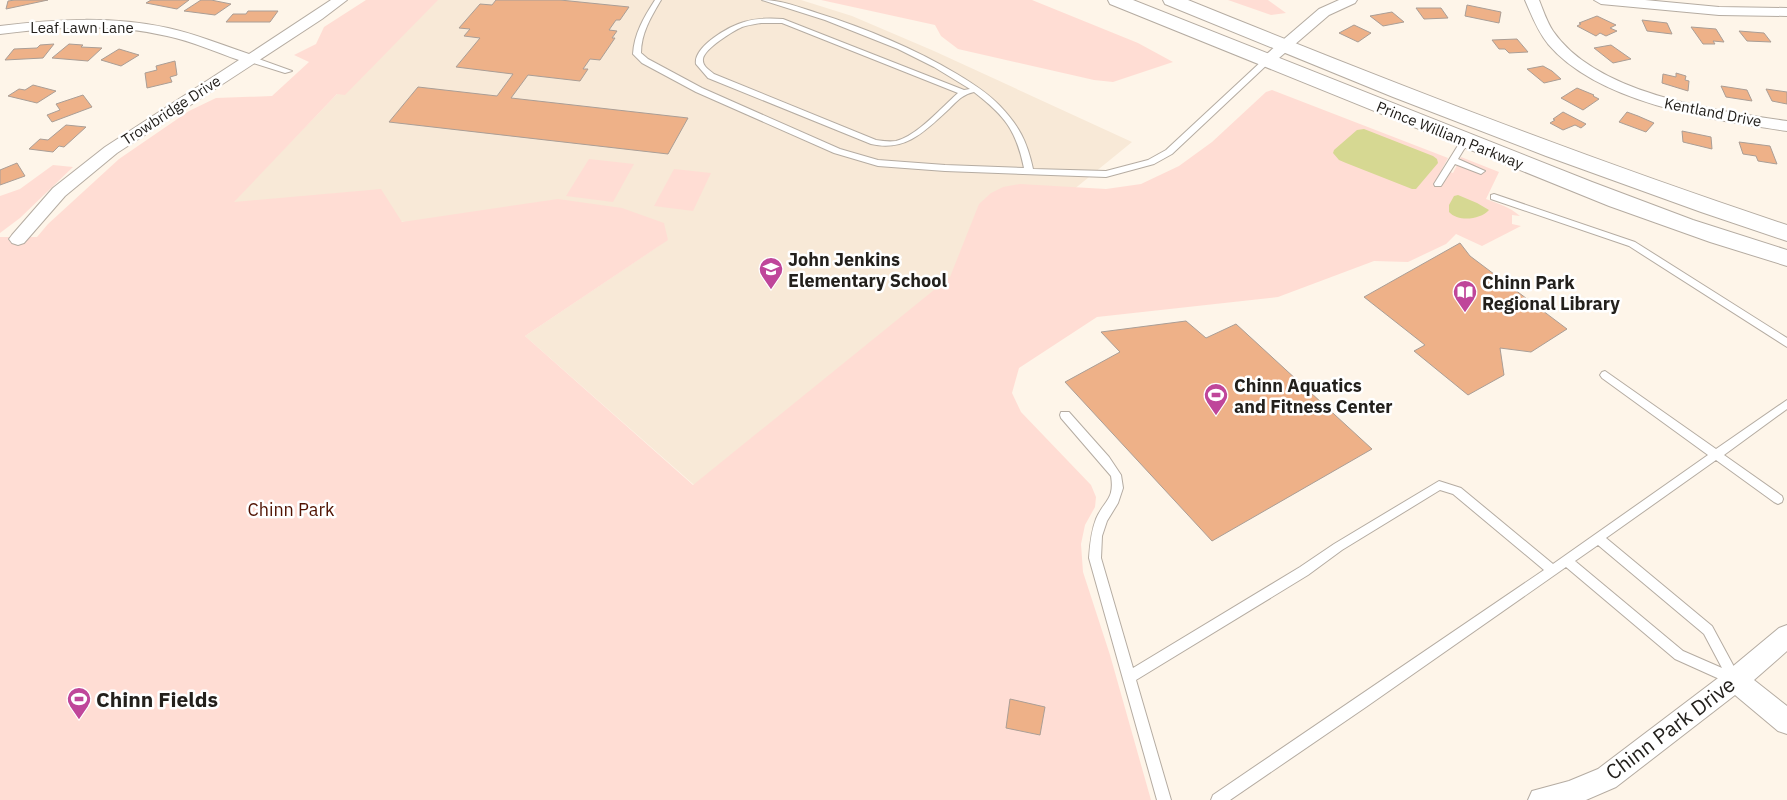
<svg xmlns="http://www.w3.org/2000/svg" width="1787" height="800" viewBox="0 0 1787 800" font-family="'IBM Plex Sans',sans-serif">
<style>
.built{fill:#f8e9d7}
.green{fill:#ffddd4}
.water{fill:#d6d892}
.building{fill:#eeb188;stroke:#aa9e96}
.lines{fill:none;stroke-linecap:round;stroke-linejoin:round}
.service-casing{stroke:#b5aca2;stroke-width:2}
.minor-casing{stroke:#b5aca2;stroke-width:2}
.trunk-casing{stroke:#b5aca2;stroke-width:2}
.service{fill:#fff;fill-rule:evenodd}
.minor{fill:#fff;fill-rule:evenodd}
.trunk{fill:#fff;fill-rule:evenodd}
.labels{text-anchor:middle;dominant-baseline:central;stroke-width:5;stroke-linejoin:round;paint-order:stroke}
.far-street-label{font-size:15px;fill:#23201c;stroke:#fff}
.poi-label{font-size:18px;font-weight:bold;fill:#23201c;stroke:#fff;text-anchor:start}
.park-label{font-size:18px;fill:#501201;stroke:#fff}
.near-poi-label{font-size:21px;font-weight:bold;fill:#23201c;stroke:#fff;text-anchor:start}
.near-street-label{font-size:21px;fill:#23201c;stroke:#fff}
</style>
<rect width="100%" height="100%" fill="#fef5e9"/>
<!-- built -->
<path class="built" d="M428,0h373l51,16 82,35 198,91 -430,350 -177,-156 135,-91 -431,-39z"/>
<!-- green -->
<path class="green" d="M366,0h72l-93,95 -8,-1 -103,108 147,-13 21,33 156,-23 64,9 42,15 4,17 -143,96 168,149 257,-208 29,-73 12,-11 12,-6 17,-3 86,5 35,-5 38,-18 33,-24 54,-50 6,-2 176,68 -6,11 11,4 8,-16 38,15 -13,27c13,5 24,8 34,17l-8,-1v9l9,2 -39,20 -26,-12 -10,10 -38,18 -34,-1 -96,36 -181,20 -78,51 -7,25 9,19 70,73 5,12 -1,10 -10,18 -4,19 2,28 27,83 41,145h-1151v-563h37l11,-13 71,-65 70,-48 27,-13 56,-2 37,-34 -15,-7 22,-11 8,-17z
M821,0h211l106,43 35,19 -60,20 -19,-2 -136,-31 -17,-13 -6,-11z
M1228,0h40l18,13 -15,2z
M589,159l45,5 -21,38 -47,-6z
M53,165l20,2 -53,51 -20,15v-37l20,-7z
M674,169l37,4 -18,38 -39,-5z"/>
<!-- water -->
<path class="water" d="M1364,129l69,27 4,3 1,4 -22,26h-4l-66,-26 -7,-3 -6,-7 1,-3 23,-20z
M1458,195l19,8 12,7c-9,10 -31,12 -40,2v-7l5,-9z"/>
<!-- building -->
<path class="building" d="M15,0h33l-42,9 2,-8z
M151,0h38l-12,9 -31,-6z
M201,0h10l20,4 -16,11 -31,-4z
M496,0h64l69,7 -9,13h-4l-7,10 8,1 -5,7h3l-15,22 -10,-1 -7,10h5l-8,12 -52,-6 -17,23 177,20 -20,36 -279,-32 29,-35 79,9 16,-22 -57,-7 24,-29 -16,-2 6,-7 -11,-1 21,-24 12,1z
M1467,5l34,7 -2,11 -34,-7z
M1416,8h25l7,10 -24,1z
M248,11h30l-8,11h-44l7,-8h13z
M1392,12l12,10 -21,4 -13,-10z
M1597,16l19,9 -6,3 7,3 -11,5 -6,-3 -4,3 -19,-10 4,-2 -2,-1z
M1642,20l25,3 5,11 -25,-3z
M1354,25l17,8 -13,9 -19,-9z
M1691,27l25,2 8,13 -11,-1 2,3h-12z
M1739,31l25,2 7,9 -24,-1z
M1517,39l11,13 -19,1 -4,-4h-6l-7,-9z
M54,44l-11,14 -38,2 9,-11 23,-1 3,-3z
M69,44l14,1 -2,2 21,1 -14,13 -36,-3z
M1611,45l20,14 -18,4 -19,-15z
M119,49l20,6 -18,11 -20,-6z
M175,61l2,14 -7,2 2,5 -25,6 -2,-15 12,-3 -1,-4z
M1543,66l9,5 9,8 -17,4 -17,-14z
M1676,73l10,3 -1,4 4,1 -1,10 -26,-8 1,-9 13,3z
M33,85l23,6 -19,12 -29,-7 11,-7 6,1z
M1721,86l26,4 5,11 -26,-4z
M1577,88l17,7 -1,1 6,3 -16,11 -22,-12z
M1766,89l21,3v12l-15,-3z
M83,95l9,12 -40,15 -5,-7 13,-5 -4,-6z
M1563,112l23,12 -5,4 -6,-3 -12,5 -13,-7 5,-3 -2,-1z
M1627,112l11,4 16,7 -8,9 -27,-10z
M66,125l20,2 -22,20 -5,-1 -6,6 -24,-3 11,-10 8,1z
M1682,131l29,6 1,12 -29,-7z
M1739,142l31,4 7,18 -19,-3 -2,-5 -13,-2z
M17,163l8,13 -25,9v-15z
M1460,243l10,13 97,73 -36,23 -31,-4 4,27 -36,20 -54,-44 11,-6 -61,-48z
M1186,321l20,17 30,-14 136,125 -160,92 -147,-159 55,-30 -19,-20z
M1010,699l35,8 -5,28 -34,-7z"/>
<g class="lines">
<!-- service casing -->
<g class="service-casing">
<path id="service" d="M655,0h6c-10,17 -20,33 -20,53l7,6 54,29 138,61 38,11 67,5 79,3c-8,-38 -19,-52 -50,-76 -11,2 -17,9 -25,17 -24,22 -43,43 -78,35l-163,-66 -12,-14c-3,-17 33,-38 48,-42 13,-4 26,-4 39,-3l181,71 6,-1 -36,-22 -36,-18 -73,-29 -63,-20c19,0 37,7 55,13 48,15 96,35 140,61 15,9 31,19 43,32 19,20 27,35 33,63l73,2 42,-11 18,-10 98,-91 7,2 -99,93 -18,10 -48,13 -161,-6 -67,-5 -44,-13 -138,-61 -54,-29 -9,-9c1,-20 11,-37 22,-54zM761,23h21l176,70c-16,14 -41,43 -62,48 -7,1 -13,0 -20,-1l-162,-66c-5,-4 -12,-8 -11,-15 1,-10 30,-28 39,-32 6,-2 13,-3 19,-4z
M247,57h6l39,14 -7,2 -38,-12z
M1462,139h6l1,2 -11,18 27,12 -4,3 -26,-10 -14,22h-6l-1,-2z
M1494,194l141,48 152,96v9l-158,-101 -138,-47v-4z
M1605,371l111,78 71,-49v9l-63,46 58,41 1,3 -1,3 -4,2 -4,-2 -58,-42 -110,78 106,88 27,50 2,4 -2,4 -4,2 -60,-27 -109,-92 -200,140 -136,93h-19l2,-5 331,-225 -91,-76 -13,-4 -98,60 -34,25 -172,105 35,120h-14l-68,-242c1,-14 2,-26 7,-39 8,-19 19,-19 15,-43l-50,-58 -1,-3 1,-3h8l40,45 12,18 2,13 -5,15 -11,18 -5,15 -1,22 32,110 167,-101 34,-23 105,-63 22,7 92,76 155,-109 -106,-77 -2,-3 2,-3zM1598,545l106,89 18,34 -39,-17 -108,-90z"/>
</g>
<!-- minor casing -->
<g class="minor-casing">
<path id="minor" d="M331,0h16l-25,19 -205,134 -52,43 -41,47 -6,2 -6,-2 -3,-4 3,-4 41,-47 52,-41 134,-87c-24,-8 -47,-19 -72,-24 -55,-13 -112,-9 -167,-2v-8c56,-7 113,-10 168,2 28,6 54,17 81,26z
M1339,0h18l-2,3 -26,12 -57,49h-10l-2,-3 2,-3 57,-49z
M1525,0h14c4,10 8,22 14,31 44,64 164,80 234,90v10c-74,-11 -188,-27 -239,-87 -11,-14 -16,-28 -23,-44z
M1594,0h51l74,7 68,1v8l-68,-1 -118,-11z
M1787,625v26l-33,29 33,26v28l-9,-3 -43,-36 -119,92 -30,13h-58l4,-9 37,-10 29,-12 128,-97 53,-44z"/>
</g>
<!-- trunk casing -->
<g class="trunk-casing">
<path id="trunk" d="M1108,0h25l459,182 101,38 94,30v16l-77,-24 -101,-36 -499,-202z
M1163,0h25c198,80 396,158 599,225v16l-86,-29 -155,-56 -153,-59 -228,-93z"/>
</g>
<!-- service -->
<use href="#service" class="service"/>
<!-- minor -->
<use href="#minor" class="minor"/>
<!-- trunk -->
<use href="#trunk" class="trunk"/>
</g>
<!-- icons -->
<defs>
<g id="school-pin" transform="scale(1.25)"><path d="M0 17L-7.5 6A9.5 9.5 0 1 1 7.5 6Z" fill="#bf469a" stroke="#fff"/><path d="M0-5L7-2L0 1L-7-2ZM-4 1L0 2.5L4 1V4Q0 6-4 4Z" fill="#fff"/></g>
<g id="library-pin" transform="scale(1.25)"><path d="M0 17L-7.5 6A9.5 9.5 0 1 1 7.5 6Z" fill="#bf469a" stroke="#fff"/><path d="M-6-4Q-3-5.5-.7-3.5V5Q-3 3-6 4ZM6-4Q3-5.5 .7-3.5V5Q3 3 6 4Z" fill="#fff"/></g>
<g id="stadium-pin" transform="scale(1.25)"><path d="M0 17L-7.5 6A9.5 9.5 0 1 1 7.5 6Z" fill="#bf469a" stroke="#fff"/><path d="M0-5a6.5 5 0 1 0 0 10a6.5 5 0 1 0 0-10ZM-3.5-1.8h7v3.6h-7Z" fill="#fff"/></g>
</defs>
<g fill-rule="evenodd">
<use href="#school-pin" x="771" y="269"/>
<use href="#library-pin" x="1465" y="292"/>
<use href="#stadium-pin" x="1216" y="395"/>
<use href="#stadium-pin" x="79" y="699"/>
</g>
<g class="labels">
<!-- far-street labels -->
<g class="far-street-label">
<text x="82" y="27">Leaf Lawn Lane</text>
<text transform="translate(171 110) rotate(-33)">Trowbridge Drive</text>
<text transform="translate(1713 112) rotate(11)">Kentland Drive</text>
<text transform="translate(1450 135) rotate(22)">Prince William Parkway</text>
</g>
<!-- poi labels -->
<g class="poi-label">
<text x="788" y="259">John Jenkins<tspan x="788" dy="21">Elementary School</tspan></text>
<text x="1482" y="282">Chinn Park<tspan x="1482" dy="21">Regional Library</tspan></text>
<text x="1234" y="385">Chinn Aquatics<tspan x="1234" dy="21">and Fitness Center</tspan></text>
</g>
<!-- park labels -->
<g class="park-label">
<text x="291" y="509">Chinn Park</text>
</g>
<!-- near-poi labels -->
<g class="near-poi-label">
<text x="96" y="699">Chinn Fields</text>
</g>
<!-- near-street labels -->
<g class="near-street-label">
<text transform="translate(1670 728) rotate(-37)">Chinn Park Drive</text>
</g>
</g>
</svg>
